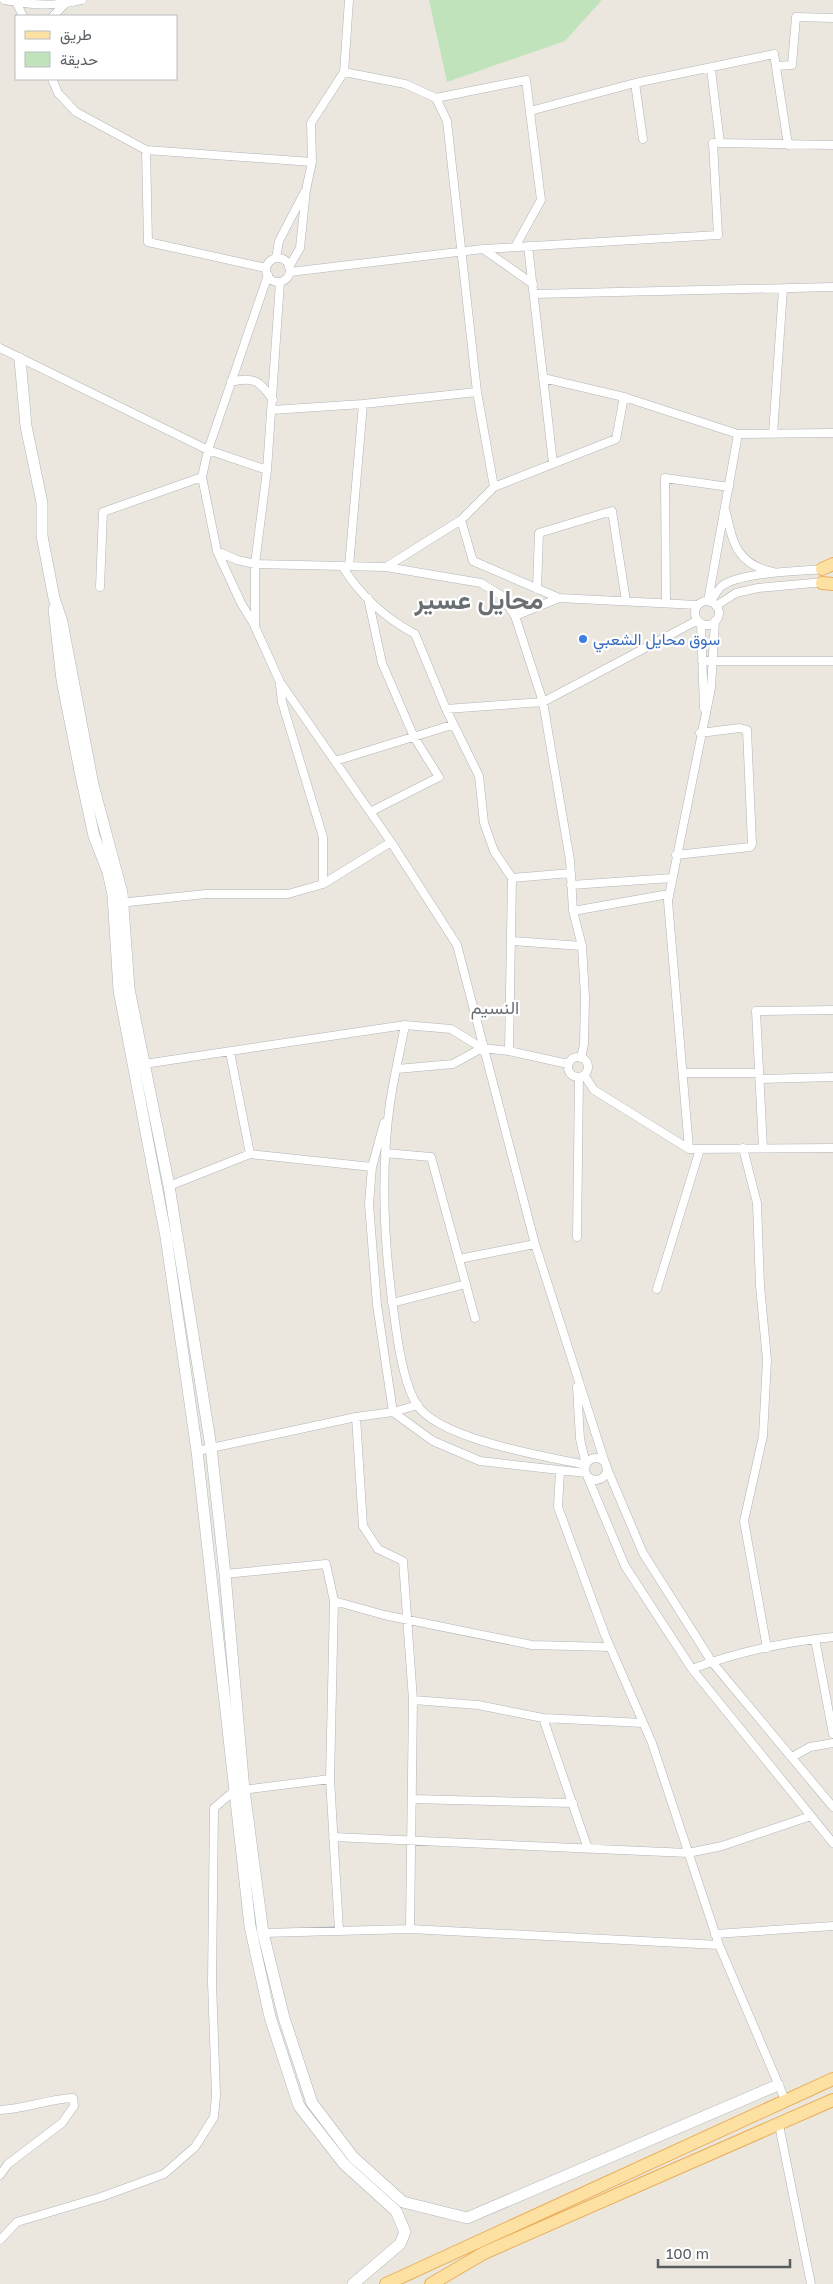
<svg xmlns="http://www.w3.org/2000/svg" width="833" height="2284" viewBox="0 0 833 2284" font-family="'Golos Text',Vazirmatn,sans-serif">
<style>
.green{fill:#c1e3bc}
.lines{fill:none;stroke-linecap:round;stroke-linejoin:round}
.street-casing{stroke:#b0b4b7;stroke-width:9}
.secondary-casing{stroke:#b1b6ba;stroke-width:12}
.primary-casing{stroke:#ecae57;stroke-width:14}
.street{stroke:#fff;stroke-width:8}
.secondary{stroke:#fff;stroke-width:11}
.primary{stroke:#fce1a3;stroke-width:12}
.shop-dot{fill:#3f7fe0;stroke:#fff;stroke-width:2}
.labels{text-anchor:middle;dominant-baseline:central;stroke-width:4.5;stroke-linejoin:round;paint-order:stroke}
.shop-label{font-size:16px;fill:#366cbe;stroke:#fff;text-anchor:start}
.neighbourhood-label{font-size:18px;fill:#696f72;stroke:#fff}
.town-label{font-size:26px;font-weight:bold;fill:#696f72;stroke:#fff}
</style>
<rect width="100%" height="100%" fill="#ebe7df"/>
<!-- green -->
<path class="green" d="M429,0h172v1l-36,40 -118,41z"/>
<g class="lines">
<!-- street casing -->
<g class="street-casing">
<path id="street" d="M4,0c28,5 51,7 78,0
M15,0l8,16
M53,16l12,-12
M776,66l16,-1 4,-48 37,1
M711,69l9,74
M344,72l61,12 31,14 11,23 30,271 17,95 -33,33 -75,47 95,16 21,13 13,20 28,86 27,158 3,51 9,35 3,51 -1,47 -3,14
M52,79l6,14 18,19 70,38 166,12
M635,83l8,56
M436,98l90,-18 15,120 -26,47
M530,111l105,-28 139,-29 14,91
M146,150l2,92 118,26
M528,246l25,217
M483,249l50,35
M276,258l3,-17 25,-48
M266 270a12 12 0 1 1 24 0a12 12 0 1 1-24 0Z
M289,267l11,-19 6,-58 6,-28 -1,-39 33,-51 5,-72
M290,272l193,-23 235,-14 -5,-92 120,2
M280,282l-13,188 -12,94v63l25,55 111,160 66,103 78,299 71,222 37,87 69,109 121,145
M534,294l299,-7
M0,348l208,102 60,-175
M543,378l81,19 114,37 95,-1
M231,382c23,-6 29,-1 42,18
M272,410l91,-6 114,-12
M773,434l10,-145
M494,487l122,-48 8,-42
M726,512c7,32 11,52 47,60
M461,520l12,41 86,37
M217,551l20,9 18,4 131,3
M342,566c18,29 43,52 73,68l31,75 97,-7 155,-82
M349,566l14,-162
M100,587l3,-75 99,-35
M537,589l2,-56 73,-22 14,90
M368,598l14,65 32,74 25,40 -69,35
M708,601l30,-167
M695 613a12 12 0 1 1 24 0a12 12 0 1 1-24 0Z
M710,602c4,-5 7,-12 12,-16 18,-14 80,-15 104,-17
M666,603l-1,-125 64,9
M716,606l20,-13 22,-5 66,-6
M515,616l44,-18 138,7
M701,623l3,85
M255,626l-14,-23 -24,-52 -15,-74 6,-27 59,20
M702,661h131
M280,685l2,17 41,135v47
M446,709l33,67 5,47 10,28 18,27
M335,761l117,-36
M676,855l74,-8 2,-3 -5,-114 -7,-2 -40,5
M571,885l101,-7
M119,903l87,-9h82l35,-10 68,-42
M573,911l96,-17
M512,941l70,5
M405,1025c-5,26 -11,52 -15,78 -10,72 -6,146 5,218 3,24 9,63 22,84 24,35 128,51 169,60l-6,-26 -3,-52
M509,1051l3,-173 59,-5
M230,1052l20,102 122,13
M568 1067a10 10 0 1 1 20 0a10 10 0 1 1-20 0Z
M144,1064l261,-39 46,4 31,19 27,3 59,13
M397,1069l56,-5 29,-16
M683,1073h76
M584,1075l10,15 95,59 144,-1
M760,1079l73,-2
M743,1148l14,55 3,83 7,74 -4,76 -19,85 23,127
M763,1148l-7,-137 77,-1
M689,1149l-21,-248 43,-213 4,-67
M385,1153l46,4 44,161
M169,1186l81,-32
M577,1237l2,-160
M459,1259l76,-15
M657,1289l43,-140
M392,1303l74,-19
M393,1412l40,29 47,20 106,12 39,93 67,103 141,174
M393,1412l25,-7
M356,1417l7,109 15,23 25,12 10,139 -3,229
M197,1451l159,-34 37,-5 -16,-107 -8,-101 3,-37 12,-44
M585 1469a11 11 0 1 1 22 0a11 11 0 1 1-22 0Z
M560,1471l-2,36 47,128 47,108 67,202 67,157
M225,1574l101,-10 8,37 -4,178 9,151
M334,1601l50,14 148,30 78,2
M815,1639l18,95
M692,1669c45,-17 93,-27 141,-32
M413,1700l65,5 65,13 100,5
M543,1718l45,131
M792,1757l18,-10 23,-4
M412,1799l161,4
M333,1837l355,16 34,-7 89,-30
M263,1933l147,-4 309,16
M715,1934l118,-8
M0,2110c25,-1 48,-11 73,-12l1,8 -12,17 -54,41 -8,11
M779,2125l32,159
M0,2240l17,-18 84,-25 63,-23 31,-27 19,-30 2,-22 -4,-113 2,-174 20,-17 96,-12"/>
</g>
<!-- secondary casing -->
<g class="secondary-casing">
<path id="secondary" d="M20,359l6,67 16,77v33l12,62 8,24 31,163 29,108 7,96 40,197 42,261 14,127 19,216 19,143 21,85 28,85 41,54 50,45 64,16 311,-133
M54,609l8,71 19,96 13,60 14,36 5,23 6,95 47,247 31,214 53,475 20,91 29,89 45,58 52,47 9,21 -5,12 -47,40"/>
</g>
<!-- primary casing -->
<g class="primary-casing">
<path id="primary" d="M822,569l11,-5
M822,583l11,1
M386,2284l447,-205
M431,2284l53,-31 349,-153"/>
</g>
<!-- street -->
<use href="#street" class="street"/>
<!-- secondary -->
<use href="#secondary" class="secondary"/>
<!-- primary -->
<use href="#primary" class="primary"/>
</g>
<!-- markers -->
<circle class="shop-dot" cx="583" cy="639" r="5"/>
<g class="labels">
<!-- shop labels -->
<g class="shop-label">
<text x="593" y="639">سوق محايل الشعبي</text>
</g>
<!-- neighbourhood labels -->
<g class="neighbourhood-label">
<text x="495" y="1007">النسيم</text>
</g>
<!-- town labels -->
<g class="town-label">
<text x="479" y="599">محايل عسير</text>
</g>
</g>
<!-- legend -->
<rect x="15" y="15" width="162" height="65" fill="#ffffff" stroke="#bcbebf"/>
<rect x="25" y="31" width="25" height="8" fill="#fce1a3" stroke="#bcbebf"/>
<text x="60" y="40" font-size="15" fill="#585d60">طريق</text>
<rect x="25" y="52" width="25" height="15" fill="#c1e3bc" stroke="#bcbebf"/>
<text x="60" y="65" font-size="15" fill="#585d60">حديقة</text>
<!-- scale -->
<path d="M658 2259v8h132v-8" fill="none" stroke="#585d60" stroke-width="2.5"/>
<text x="666" y="2259" font-size="15" fill="#585d60" stroke="#ffffff" stroke-width="4" paint-order="stroke">100 m</text>
</svg>
